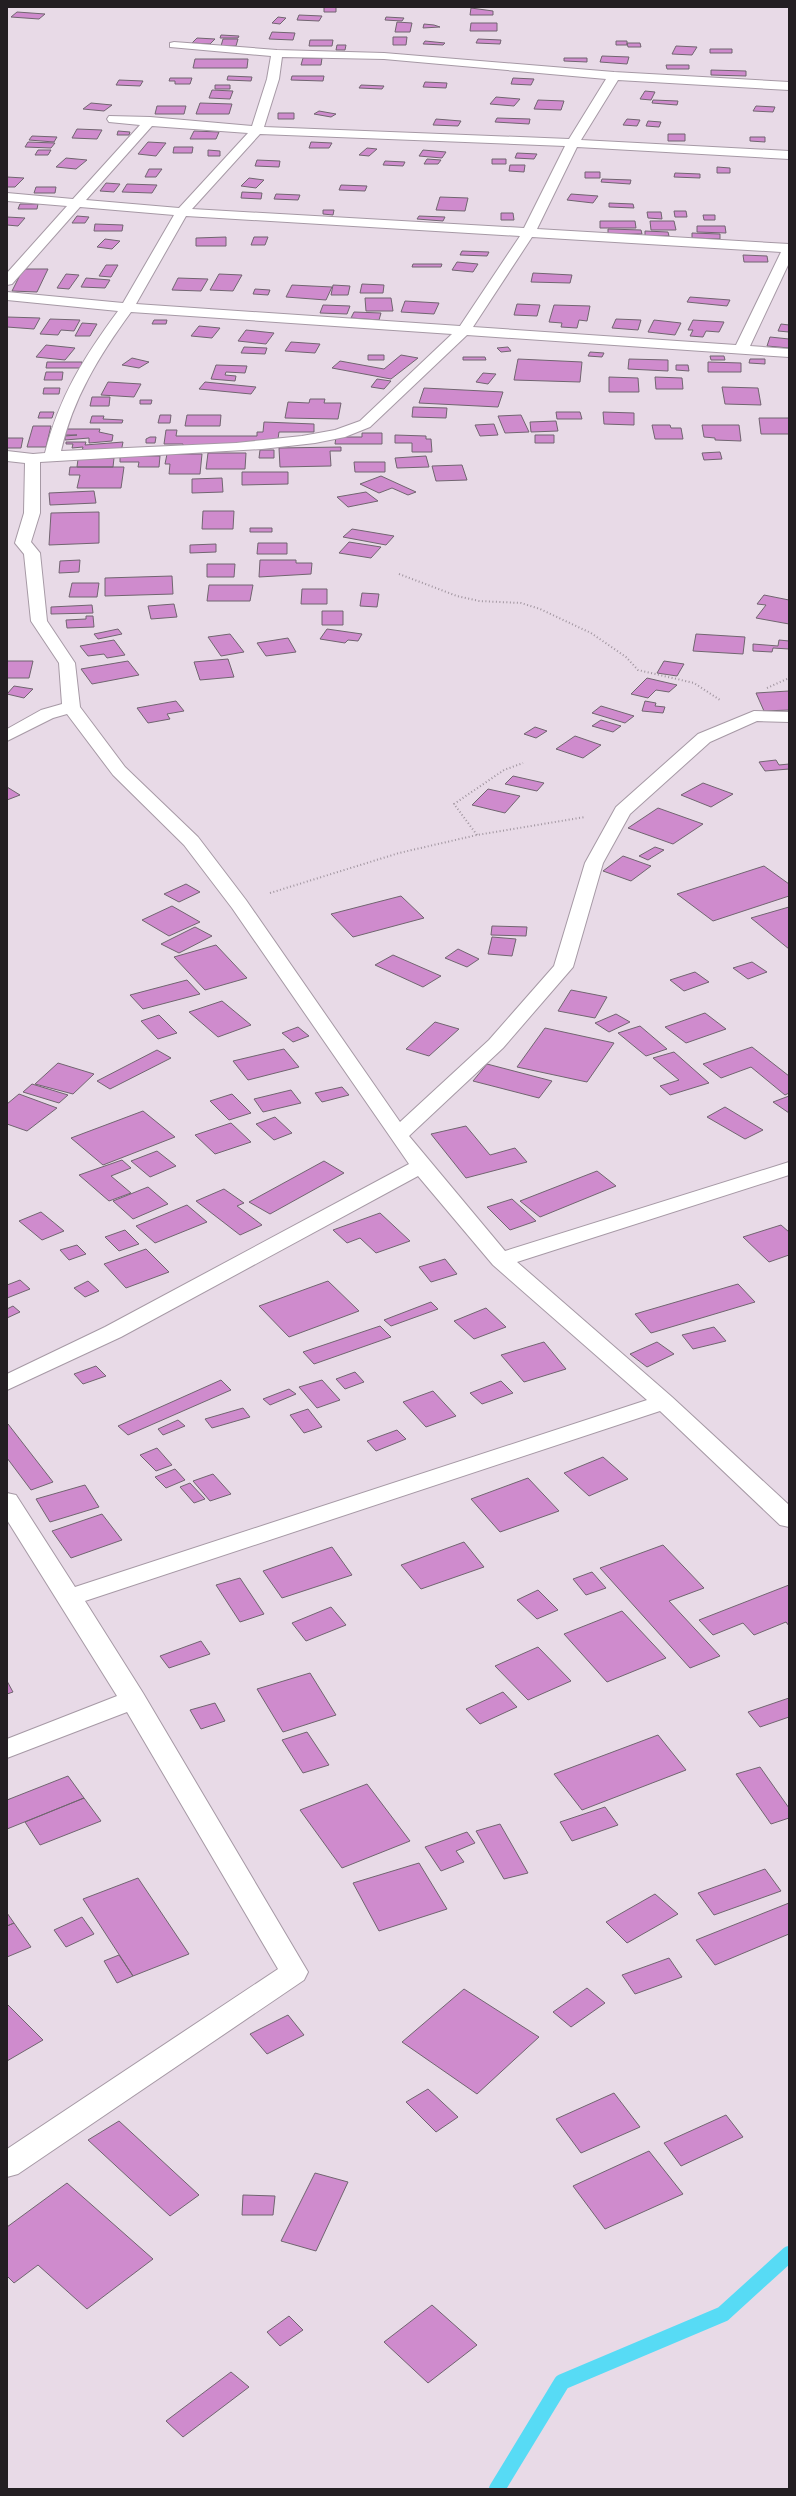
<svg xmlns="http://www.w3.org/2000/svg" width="796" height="2496" viewBox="0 0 796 2496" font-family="Arial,sans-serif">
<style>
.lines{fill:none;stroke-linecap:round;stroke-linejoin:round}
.stream{stroke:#57dbf5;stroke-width:16}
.building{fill:#cf8bcd;stroke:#716570}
.minor-casing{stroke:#a699a5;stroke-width:2}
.path{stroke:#a0959f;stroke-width:2;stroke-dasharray:1 2.5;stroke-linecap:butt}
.minor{fill:#fff;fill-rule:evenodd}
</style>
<rect width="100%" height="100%" fill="#e8dae7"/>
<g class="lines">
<!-- stream -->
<path class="stream" d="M497,2489l65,-107 161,-68 66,-60"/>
</g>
<!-- building -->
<path class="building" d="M324,7h12v5h-12z
M471,8l22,3v4h-23z
M17,12l28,2 -6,5 -28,-2z
M299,15l23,1 -3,5 -22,-1z
M278,17l8,1 -6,6 -8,-1z
M386,17l18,1 -2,3 -17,-1z
M397,22l15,1 -2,9h-15z
M471,23h26v8h-27z
M424,24l10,1 6,2 -17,1z
M272,32l23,1 -2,7 -24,-1z
M221,35l18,1 -1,2h-18z
M393,37h14l-1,8h-13z
M197,38l18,1 -5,5 -18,-1z
M223,39h15l-2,7h-15z
M478,39l23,1 -1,4 -24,-1z
M310,40h23l-1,6h-23z
M425,41l20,2 -2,2 -20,-1z
M616,41h11v4h-11z
M627,43h13l1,4h-13z
M337,45h9l-1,5h-9z
M676,46l21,1 -5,8 -20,-1z
M710,49h22v4h-22z
M602,56l27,1 -2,7 -27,-2z
M303,58h19l-1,7h-20z
M564,58h23v4l-23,-1z
M195,59h53l-1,9h-54z
M666,65h23v4h-22z
M711,70l35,1v5l-35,-1z
M228,76l24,1 -1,4 -24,-1z
M292,76h32l-1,5 -32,-1z
M170,78h22l-2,6h-15v-3h-6z
M513,78l21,1 -3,6 -20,-1z
M119,80l24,1 -3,5 -24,-1z
M425,82l22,1 -1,5 -23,-1z
M215,85h15v4h-15z
M361,85l23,1 -2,3 -23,-1z
M212,90l21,1 -3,8 -21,-1z
M645,91l10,1 -4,8 -11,-1z
M496,97l24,2 -6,7 -24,-2z
M538,100l26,1 -3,9 -27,-1z
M653,100l25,1 -1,4 -25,-2z
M91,103l21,2 -8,6 -21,-2z
M200,103l32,1 -3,10h-33z
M157,106h29l-2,8h-29z
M756,106l19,1 -2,5 -20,-1z
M319,111l17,3 -5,3 -17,-3z
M278,113h16v6h-16z
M497,118l33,1 -1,5 -34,-2z
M436,119l25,2 -3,5 -25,-1z
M627,119l13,1 -3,6 -14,-1z
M648,121l13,1 -2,5 -13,-1z
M77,129l25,1 -5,9 -25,-1z
M118,131l12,1 -1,3h-12z
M194,131l25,1 -3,7h-26z
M668,134h17v7h-17z
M32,136l25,1 -3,5 -25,-2z
M750,137h15v5l-15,-1z
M28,142l27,1 -4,5 -26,-1z
M148,142l18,1 -10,13 -18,-2z
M311,142l21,1 -3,5h-20z
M174,147h19l-1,6h-19z
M367,148l10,1 -8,7 -10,-1z
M38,150h13l-3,5h-13z
M208,150l12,1v5h-12z
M423,150l23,2 -4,6 -23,-2z
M517,153l20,1 -3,5 -19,-1z
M66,158l21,2 -11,9 -20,-2z
M427,159l14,1 -3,4h-14z
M492,159h14v5h-14z
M257,160l23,1 -1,6 -24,-1z
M385,161l20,1 -2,4 -20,-1z
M510,165h15l-1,7 -15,-1z
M717,167l13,1v5h-13z
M149,169h13l-6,8h-11z
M585,172h15v6h-15z
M675,173l25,1v4l-26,-1z
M7,177l17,1 -9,9h-8z
M249,178l15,2 -8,8 -15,-2z
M602,179l29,1 -1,4 -29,-2z
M106,183l14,1 -6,8 -14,-1z
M127,184l30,1 -5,8 -30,-1z
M341,185l26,1 -2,5 -26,-1z
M36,187h20l-1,6h-21z
M242,192l20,1 -1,6 -20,-1z
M276,194l24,1 -2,5 -24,-1z
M571,194l27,2 -5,7 -26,-3z
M440,197l28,1 -3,13 -29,-1z
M609,203l24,1 1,4 -25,-1z
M20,204h18l-1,5h-19z
M323,210h11l-1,5 -10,-1z
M674,211h12l1,6h-12z
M647,212h14l1,7 -14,-1z
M501,213h12l1,7h-13z
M703,215h12v5h-11z
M77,216l12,1 -4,6h-13z
M419,216l26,1 -2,4 -26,-2z
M7,217l18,1 -7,8 -11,-1z
M600,221h35l1,7h-36z
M650,221h24l2,9h-25z
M95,224l28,1 -1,6h-28z
M697,226h28l1,7 -29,-1z
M608,229l33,1 1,4h-34z
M645,231l23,1 1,4h-24z
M692,233l28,1v5l-28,-1z
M226,237v9h-30v-8z
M254,237h14l-3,8h-14z
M105,239l15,2 -8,8 -15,-2z
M462,251l27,1 -2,4 -27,-1z
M743,255l24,1 1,6h-24z
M457,262l21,2 -5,8 -21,-2z
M413,264h29l-1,3h-29z
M106,265h12l-7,12 -12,-1z
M23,269h25l-11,23 -25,-1z
M533,273l39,2 -2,8 -39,-1z
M66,274l13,1 -10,14 -12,-1z
M219,274l23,1 -9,16 -23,-1z
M86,278l24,2 -5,8 -24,-1z
M178,278l30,1 -7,12 -29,-1z
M362,284l22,1 -1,8h-23z
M292,285l40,2 -6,13 -40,-3z
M333,285l17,1 -2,9h-17z
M255,289l15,1 -2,5 -15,-1z
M690,297l40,3 -3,6 -40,-4z
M365,298h26l2,13h-27z
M405,301l34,2 -5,11 -33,-2z
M517,304l23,1 -3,11 -23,-1z
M323,305l27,1 -3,8 -27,-1z
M554,305l36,1 -3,15 -8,-1 -2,8 -16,-1 1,-4 -13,-1z
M354,312l27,1 -2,7 -28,-2z
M7,317l33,1 -6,11 -27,-2z
M50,319l30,1 -6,11 -13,-1 -3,5 -18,-1z
M616,319l25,1 -3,10 -26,-2z
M154,320h13l-1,4h-14z
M654,320l27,3 -6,12 -27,-3z
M693,320l31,2 -5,10 -13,-1 -3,6 -13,-1 3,-6h-5z
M82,323l15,1 -7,12h-15z
M781,324l8,1v7l-11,-1z
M199,326l21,2 -8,10 -21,-2z
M246,330l28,3 -8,11 -28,-3z
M770,337l19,2v9l-22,-2z
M291,342l29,2 -5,9 -30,-2z
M46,345l29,3 -10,12 -29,-3z
M244,347l23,1 -2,6 -24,-1z
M508,347l3,4 -10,1 -4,-4z
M590,352l14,1 -2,4 -14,-1z
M368,355h16v5h-16z
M401,355l17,3 -27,21 -59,-11 8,-7 44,8z
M710,356h14l1,4h-14z
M463,357h22l1,3h-23z
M132,358l17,4 -10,6 -17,-3z
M518,359l64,3 -2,20 -66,-2z
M629,359l39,1v11l-40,-2z
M750,359h15v5l-16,-1z
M47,362h35l-1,6h-35z
M708,362l33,1v9h-33z
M216,365l31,1 -2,7 -19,-1 -1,3 11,1 -1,5 -24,-2z
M676,365h12l1,6 -13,-1z
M46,372h17l-1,8h-18z
M483,373l13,1 -8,10 -12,-2z
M609,377l29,1 1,14h-30z
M655,377l27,1 1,11h-27z
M377,379l14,2 -7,8 -13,-2z
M108,382l33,2 -7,13 -33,-2z
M205,382l51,5 -5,7 -52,-5z
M722,387l36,1 3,17 -36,-1z
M44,388h16l-1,6h-16z
M424,388l79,4 -5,15 -79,-4z
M92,397h18l-1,9h-19z
M310,399h15l-1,4h17l-3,16 -53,-1 3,-16 21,1z
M140,400h12l-1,4h-11z
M413,407l34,1 -1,10 -34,-1z
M40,412h14l-2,6h-14z
M556,412h24l2,7h-25z
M603,412l31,1v12l-30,-1z
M160,415h11l-1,8h-12z
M187,415h34l-1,11h-35z
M521,415l8,17 -24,1 -7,-17z
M92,416h12l-1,3 20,1 -1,3h-32z
M759,418h30v16h-28z
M556,421l2,10 -27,1 -1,-10z
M264,422l50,2v8h-35l-1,7 -45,5 -50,3v-3h-19l2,-14h11l-1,6h81v-4h6z
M494,424l4,11 -18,1 -5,-11z
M652,425h18l1,3h10l2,11h-28z
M702,425h37l2,16 -26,-1v-2l-11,-1z
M33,426h18l-5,21h-19z
M66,429h34l-1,3 14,3 -1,6 -23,2v-5l-24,2v-4l12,-1h-12z
M362,433h20v11h-47l1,-7h26z
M395,435l31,1v3h5l1,13h-20v-9h-17z
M535,435h19v8h-19z
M150,437h6l-1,6h-9v-4z
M7,438h16l-2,10h-14z
M66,442h20l-1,3 38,-3 -2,10 -39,-1 1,-4 -11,1 1,-4h-7z
M341,447v4h-11l1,15 -51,1 -1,-19z
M260,450h14v8h-15z
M720,452l2,7 -18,1 -2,-7z
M208,453h38l-1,16h-39z
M167,454h35l-2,20h-31l1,-10h-5z
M120,456h40l-1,11h-21l1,-5h-19z
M426,456l3,11 -32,1 -2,-10z
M114,458l-1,9h-36l1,-8z
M354,462h31v10h-30z
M462,465l5,15 -31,1 -4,-15z
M70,467h54l-3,21h-44l3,-13h-11z
M242,472h46v12l-46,1z
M381,476l35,16 -8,3 -16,-7 -13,5 -19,-9z
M222,478l1,14 -31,1v-14z
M94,491l2,12 -46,2 -1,-12z
M366,492l12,9 -30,6 -11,-10z
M203,511h31l-1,18h-31z
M99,512v31l-50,2 2,-32z
M250,528h22v4h-22z
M352,529l42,7 -8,9 -43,-8z
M349,542l32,5 -10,11 -32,-5z
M258,543h29v11h-30z
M216,544v8l-26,1v-8z
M80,560l-1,12 -20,1 1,-12z
M260,560h36v3h16l-1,11 -52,3z
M207,564h28l-1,13h-27z
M172,576l1,18 -68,2v-18z
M72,583h27l-2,14h-28z
M209,585h44l-3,16h-43z
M302,589h25v15h-26z
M362,593l17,1 -2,13 -17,-1z
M764,595l25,5v24l-33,-6 10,-13 -9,-1z
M174,604l3,13 -26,2 -3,-13z
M92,605l1,8 -42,1v-7z
M322,611h21v14h-21z
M86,616h7l1,11 -27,1 -1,-8 20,-1z
M118,629l4,5 -24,5 -4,-5z
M327,629l35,5 -4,7 -10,-1 -3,3 -25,-4z
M230,634l14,18 -23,4 -13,-19z
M696,634l49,3 -2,17 -50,-3z
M288,638l8,14 -30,4 -9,-13z
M114,640l11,15 -18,3 -3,-4 -16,2 -8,-10z
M779,640l10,1v8l-16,-1 -1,4 -19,-1v-7l25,2z
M228,659l6,18 -34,3 -6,-18z
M7,661h26l-4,17h-22z
M128,661l11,14 -47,9 -11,-15z
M664,661l20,3 -7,12 -20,-3z
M647,678l30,7 -8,7 -13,-2 -8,8 -17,-4z
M14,686l19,3 -9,9 -17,-4z
M789,691v19l-25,1 -8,-18z
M176,701l8,10 -17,3 3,5 -22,4 -11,-15z
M645,701l11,2 -1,3 10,1 -2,6 -21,-2z
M601,706l33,10 -9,7 -33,-10z
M601,720l20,6 -8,6 -21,-6z
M535,727l12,4 -11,7 -12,-4z
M575,736l26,9 -18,13 -27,-9z
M776,760l3,5 10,-1v5l-24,2 -6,-9z
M513,776l31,7 -7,8 -32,-7z
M703,783l30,11 -22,13 -30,-12z
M7,787l13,8 -13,5z
M488,789l32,7 -15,17 -33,-8z
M658,808l45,16 -30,20 -45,-16z
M655,847l9,3 -16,10 -9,-4z
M623,856l28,10 -20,15 -28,-10z
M764,866l25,18v12l-76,25 -36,-27z
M186,884l14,8 -21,10 -15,-8z
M401,896l23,22 -71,19 -22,-23z
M172,906l28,16 -31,14 -27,-16z
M789,907v42l-38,-31z
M492,926l35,1 -1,9 -35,-1z
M195,927l17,9 -33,17 -18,-9z
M492,937l24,2 -4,17 -24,-2z
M216,945l31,33 -42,12 -31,-33z
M458,949l21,10 -12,8 -22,-9z
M393,955l48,21 -18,11 -48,-22z
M752,962l15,10 -19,7 -15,-11z
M695,972l14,10 -25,9 -14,-11z
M187,980l13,14 -57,15 -13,-14z
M571,990l36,7 -12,21 -37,-7z
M222,1001l29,24 -33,12 -29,-25z
M705,1013l21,16 -40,14 -21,-16z
M616,1014l14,8 -21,10 -14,-9z
M159,1015l18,18 -19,6 -17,-18z
M435,1022l24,7 -30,27 -23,-7z
M640,1026l27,23 -21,7 -28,-23z
M298,1027l11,9 -16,6 -11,-9z
M545,1028l69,15 -27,39 -70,-15z
M752,1047l37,29v17l-4,2 -34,-28 -30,11 -18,-14z
M284,1049l15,18 -51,13 -15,-19z
M157,1050l14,8 -61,31 -13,-8z
M674,1052l35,31 -39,12 -10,-9 19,-6 -26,-22z
M58,1063l36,11 -21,20 -38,-10z
M487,1064l65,17 -13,17 -66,-17z
M32,1084l36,11 -9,8 -36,-11z
M342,1087l7,8 -27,7 -7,-9z
M291,1090l10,13 -38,9 -9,-13z
M19,1094l38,14 -30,23 -20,-7v-20z
M232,1094l19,19 -22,7 -19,-19z
M789,1096v17l-16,-11z
M725,1107l38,23 -18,9 -38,-22z
M143,1111l32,26 -72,28 -32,-27z
M275,1117l17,16 -18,7 -18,-16z
M231,1123l20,19 -36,12 -20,-19z
M466,1126l24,29 25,-7 12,14 -61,16 -35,-44z
M157,1151l19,15 -26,11 -19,-16z
M122,1160l9,8 -20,8 20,17 -22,8 -30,-26z
M324,1161l20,12 -74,41 -21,-12z
M597,1171l19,15 -76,31 -20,-16z
M148,1187l20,17 -35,15 -20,-18z
M224,1189l20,14 -7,3 25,19 -22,10 -44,-34z
M512,1199l24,22 -26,9 -23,-23z
M187,1205l20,17 -52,21 -19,-17z
M41,1212l23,19 -22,9 -23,-19z
M380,1213l30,28 -34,12 -16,-15 -13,5 -14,-13z
M781,1225l8,7v23l-20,7 -26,-25z
M125,1230l14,14 -20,7 -14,-14z
M77,1245l9,9 -17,6 -9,-10z
M146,1249l23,23 -43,16 -22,-24z
M445,1259l12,15 -26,8 -12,-15z
M20,1280l10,9 -23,9v-13z
M88,1281l11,10 -14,6 -11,-9z
M328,1281l31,30 -70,26 -30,-31z
M738,1284l17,18 -104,31 -16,-19z
M431,1302l7,7 -47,17 -7,-6z
M13,1306l7,6 -13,6v-9z
M486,1308l20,19 -32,12 -20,-18z
M380,1326l11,11 -77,27 -11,-12z
M714,1327l12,14 -33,8 -11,-14z
M544,1342l22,27 -42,13 -23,-27z
M657,1342l17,12 -27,13 -17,-13z
M96,1366l10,10 -23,8 -9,-10z
M355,1372l9,10 -19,7 -9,-10z
M221,1380l10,10 -103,45 -10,-9z
M322,1380l18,20 -23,8 -18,-21z
M501,1381l12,12 -31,11 -12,-11z
M289,1389l7,5 -26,11 -7,-6z
M433,1391l23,25 -30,11 -23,-25z
M243,1408l7,9 -38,11 -7,-9z
M308,1409l14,18 -18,6 -14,-18z
M178,1420l7,6 -22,9 -5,-6z
M7,1424h1l45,58 -22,8 -24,-32z
M397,1430l9,9 -30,12 -9,-10z
M157,1448l15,17 -16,6 -16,-16z
M603,1457l25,22 -39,17 -25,-23z
M175,1469l10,11 -19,8 -11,-11z
M213,1474l18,20 -21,7 -17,-20z
M528,1478l31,33 -59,21 -29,-33z
M190,1483l15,16 -11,4 -14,-16z
M85,1485l14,22 -49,15 -14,-23z
M102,1514l20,26 -51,18 -19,-27z
M464,1542l20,25 -63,22 -20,-24z
M663,1545l41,43 -35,13 51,55 -30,12 -90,-100z
M332,1547l20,28 -70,23 -19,-27z
M592,1572l14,16 -20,7 -13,-16z
M240,1578l24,36 -24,8 -24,-37z
M789,1585v41l-3,-4 -32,13 -11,-12 -30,12 -14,-15z
M538,1590l20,20 -21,9 -20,-19z
M331,1607l15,18 -40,16 -14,-18z
M622,1611l44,47 -59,24 -43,-48z
M201,1641l9,13 -41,14 -9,-12z
M538,1647l33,34 -43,19 -33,-34z
M310,1673l26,42 -53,17 -26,-43z
M7,1681l6,11 -6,2z
M503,1692l14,15 -37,17 -14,-15z
M789,1698v19l-29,10 -12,-15z
M215,1703l10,18 -24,8 -11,-19z
M307,1732l22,33 -26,8 -21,-33z
M658,1735l28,35 -104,40 -28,-36z
M760,1767l29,41v10l-18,6 -35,-50z
M68,1776l16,22 -77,31v-29z
M367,1784l43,57 -68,27 -42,-58z
M84,1798l17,23 -61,24 -15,-23z
M605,1807l13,18 -46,16 -12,-19z
M500,1824l28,49 -24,6 -28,-48z
M467,1832l8,11 -19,8 8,11 -23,9 -16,-24z
M419,1863l28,46 -68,22 -26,-48z
M765,1869l16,22 -67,24 -16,-22z
M138,1878l51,76 -56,22 -50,-77z
M655,1894l23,20 -51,29 -21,-21z
M789,1903v31l-74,31 -19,-25z
M7,1913l7,10 -7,3z
M82,1917l12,17 -28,13 -12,-17z
M14,1923l17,24 -24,10v-31z
M119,1955l14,21 -16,7 -13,-22z
M669,1958l13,19 -47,17 -13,-19z
M587,1988l18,15 -34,24 -18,-15z
M464,1989l75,48 -62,57 -75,-52z
M7,2004l36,36 -36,21z
M288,2015l16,20 -37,19 -17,-20z
M428,2089l30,28 -22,15 -30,-30z
M614,2093l26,34 -59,26 -25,-34z
M726,2115l17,22 -62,29 -17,-23z
M119,2121l80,74 -29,21 -82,-76z
M649,2151l34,43 -78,35 -32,-43z
M315,2173l33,9 -32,69 -35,-10z
M67,2183l86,76 -66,50 -49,-44 -24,18 -7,-7v-49z
M243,2195l32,1 -2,19h-31z
M432,2305l45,40 -49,38 -44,-41z
M289,2316l14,14 -23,16 -13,-14z
M231,2372l18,15 -66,50 -17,-16z"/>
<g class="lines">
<!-- minor casing -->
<g class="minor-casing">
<path id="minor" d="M174,42l103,8 107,3 230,19 175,10v8l-171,-10 -37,60 208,11v8l-212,-12 -40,82 252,15v19l-39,83 39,3v8l-322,-22 -97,92 -25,10 -30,6 -53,6 -222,13v51l-9,29 9,11 7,68 28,42 5,44 45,60 73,70 48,63 154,222 89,-82 65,-74 31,-103 31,-56 82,-73 56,-23 35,1v10l-32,-1 -47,21 -80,72 -27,49 -30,104 -70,81 -94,88 96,115 284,-89v13l-272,87 155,135 117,108v22l-9,-2 -120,-114 -575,190 58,92 165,279 -4,8 -286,194 -11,3v-28l271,-180 -151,-257 -120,46v-19l110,-43 -110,-176v-27l9,2 59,92 572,-187 -154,-135 -75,-89 -297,161 -114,53v-16l98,-47 304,-163 -177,-256 -48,-63 -71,-70 -46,-61 -14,4 -46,23v-12l34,-19 21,-6 -3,-41 -28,-42 -7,-67 -9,-11 9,-30 1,-50 -18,-2v-10l26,3 12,-1c14,-56 39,-96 73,-142l-111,-11v-8l116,11 51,-88 -94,-8 -68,77 -5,1v-12l60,-67 -60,-5v-8l66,6 67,-74 -31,-3 -2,-3 2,-3 41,1 102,9 15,-47 4,-23 -101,-9v-4zM282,57l102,2 222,20 -37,60 -305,-12 15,-48zM152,126l96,7 -69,75 -93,-8zM260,134l305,12 -41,82 -332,-19zM186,216l334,20 -60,90 -324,-22zM532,237l249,15 -45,93 -263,-18zM131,312l321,22 -92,87 -25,9 -33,6 -66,7 -175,8c12,-53 38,-95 70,-139z"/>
</g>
<!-- path -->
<path class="path" d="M399,574l58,22 22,5 42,2 19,6 51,24 35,24 12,13 56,13 26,17
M767,688l22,-10
M477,835l-23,-31 50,-34 19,-7
M270,893l129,-40 78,-18 108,-18"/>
<!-- minor -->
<use href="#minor" class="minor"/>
</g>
<!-- border -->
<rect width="796" height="2496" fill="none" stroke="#231e22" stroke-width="16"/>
</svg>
